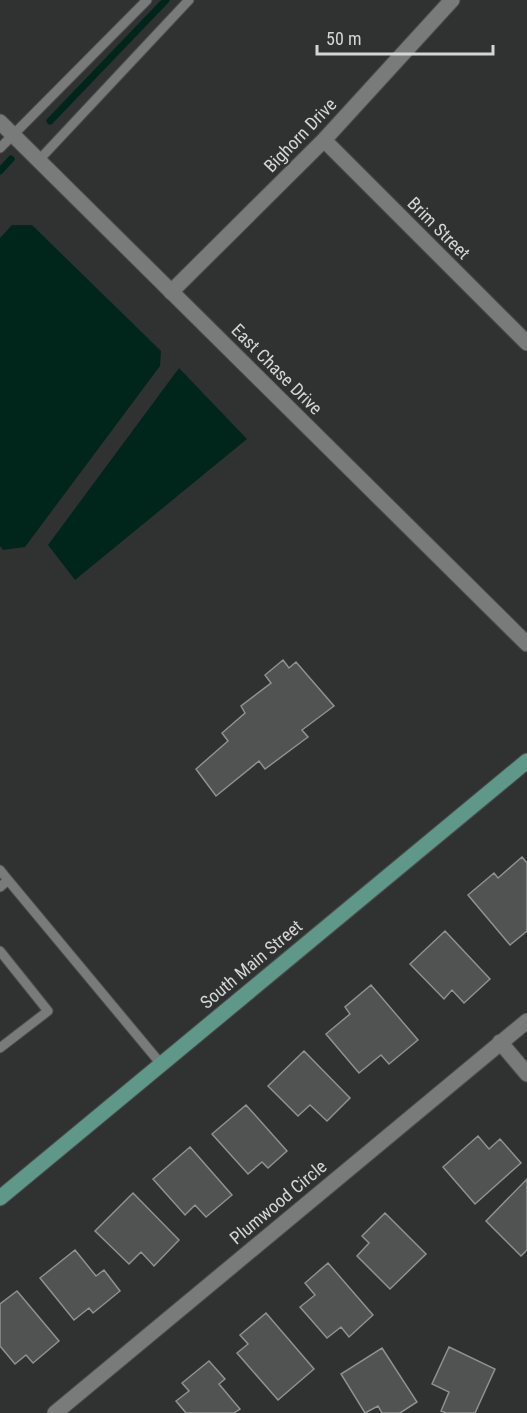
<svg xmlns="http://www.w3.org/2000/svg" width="527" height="1413" viewBox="0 0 527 1413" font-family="'Roboto Condensed',sans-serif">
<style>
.water{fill:#00261c}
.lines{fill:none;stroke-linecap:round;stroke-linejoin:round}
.stream{stroke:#00261c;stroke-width:7}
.building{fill:#505352;stroke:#8d918f;stroke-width:1.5}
.lane-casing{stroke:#4c4e4e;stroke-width:11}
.street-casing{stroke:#4c4e4e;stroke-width:17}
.secondary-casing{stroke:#4c4e4e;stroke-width:17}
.primary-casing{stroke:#4c4e4e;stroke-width:17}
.lane{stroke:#787b7a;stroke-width:9}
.street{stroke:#787b7a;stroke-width:15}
.secondary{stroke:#787b7a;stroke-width:15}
.primary{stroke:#5f9888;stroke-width:15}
.labels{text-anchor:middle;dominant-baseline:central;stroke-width:4.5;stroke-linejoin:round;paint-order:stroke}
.street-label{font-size:18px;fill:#d4d6d6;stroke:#2f3231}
</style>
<rect width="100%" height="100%" fill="#2f3231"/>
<!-- water -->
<path class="water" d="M12,225h20l129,126 -1,15 -135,181 -22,3 -3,-4v-308z
M179,368l68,71 -172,141 -27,-35z"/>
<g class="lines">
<!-- stream -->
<path class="stream" d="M50,121l116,-121
M0,171l11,-12"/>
</g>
<!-- building -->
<path class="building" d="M283,660l6,8 7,-6 38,44 -32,24 6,7 -43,32 -6,-8 -43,35 -20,-27 32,-28 -6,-8 23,-20 -4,-7 30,-23 -6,-8z
M522,857l5,6v68l-17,14 -42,-50 26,-22 4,5z
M445,931l45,48 -26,24 -12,-13 -8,9 -34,-35z
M371,985l47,55 -29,24 -8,-9 -22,18 -33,-39 24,-20 -5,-7z
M304,1051l46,47 -23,23 -17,-16 -12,11 -30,-30z
M246,1105l41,46 -19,17 -6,-6 -14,12 -36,-40z
M478,1136l11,13 11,-10 21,24 -46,41 -32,-37z
M190,1147l42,48 -26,22 -11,-12 -10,10 -32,-36z
M527,1179v71l-6,6 -35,-35z
M133,1193l46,47 -25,26 -13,-14 -12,12 -34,-33z
M385,1213l41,41 -36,35 -33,-33 12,-13 -7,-7z
M75,1250l21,26 8,-6 16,21 -27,22 -4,-5 -15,12 -34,-42z
M328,1263l45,52 -24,22 -8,-10 -14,11 -27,-31 15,-12 -10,-12z
M17,1291l42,50 -26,22 -7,-8 -11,9 -15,-18v-42z
M266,1313l48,56 -36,31 -41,-47 11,-9 -8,-9z
M449,1347l46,22 -20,44h-29l-5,-2 8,-19 -17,-8z
M382,1348l35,54 -17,11h-18l-4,-7 -13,7 -24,-39z
M209,1361l16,18 -6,5 21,25 -6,4h-48l-10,-12 13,-10 -7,-8z"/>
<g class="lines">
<!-- lane casing -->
<g class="lane-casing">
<path id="lane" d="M0,148l147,-148
M39,160l150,-160
M0,870l8,10
M0,887l8,-7 153,184
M0,951l48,60 -48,37"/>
</g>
<!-- street casing -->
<g class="street-casing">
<path id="street" d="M324,140l203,203
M171,292l153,-152 128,-140
M500,1042l27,32
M55,1413l472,-392"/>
</g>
<!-- secondary casing -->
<g class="secondary-casing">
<path id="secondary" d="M0,122l527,522"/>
</g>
<!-- primary casing -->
<g class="primary-casing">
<path id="primary" d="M0,1198l527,-437"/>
</g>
<!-- lane -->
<use href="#lane" class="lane"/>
<!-- street -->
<use href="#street" class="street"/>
<!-- secondary -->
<use href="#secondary" class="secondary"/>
<!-- primary -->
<use href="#primary" class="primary"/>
</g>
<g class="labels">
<!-- street labels -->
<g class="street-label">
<text transform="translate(300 135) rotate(-46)">Bighorn Drive</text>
<text transform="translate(439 228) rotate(45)">Brim Street</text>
<text transform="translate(277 369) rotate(45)">East Chase Drive</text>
<text transform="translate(251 964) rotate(-40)">South Main Street</text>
<text transform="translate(278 1202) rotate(-40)">Plumwood Circle</text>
</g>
</g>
<!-- scale -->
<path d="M317 45v9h176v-9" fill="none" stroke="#d4d6d6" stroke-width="3"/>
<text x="326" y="45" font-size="18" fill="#d4d6d6" stroke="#2f3231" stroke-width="4.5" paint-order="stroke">50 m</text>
</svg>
